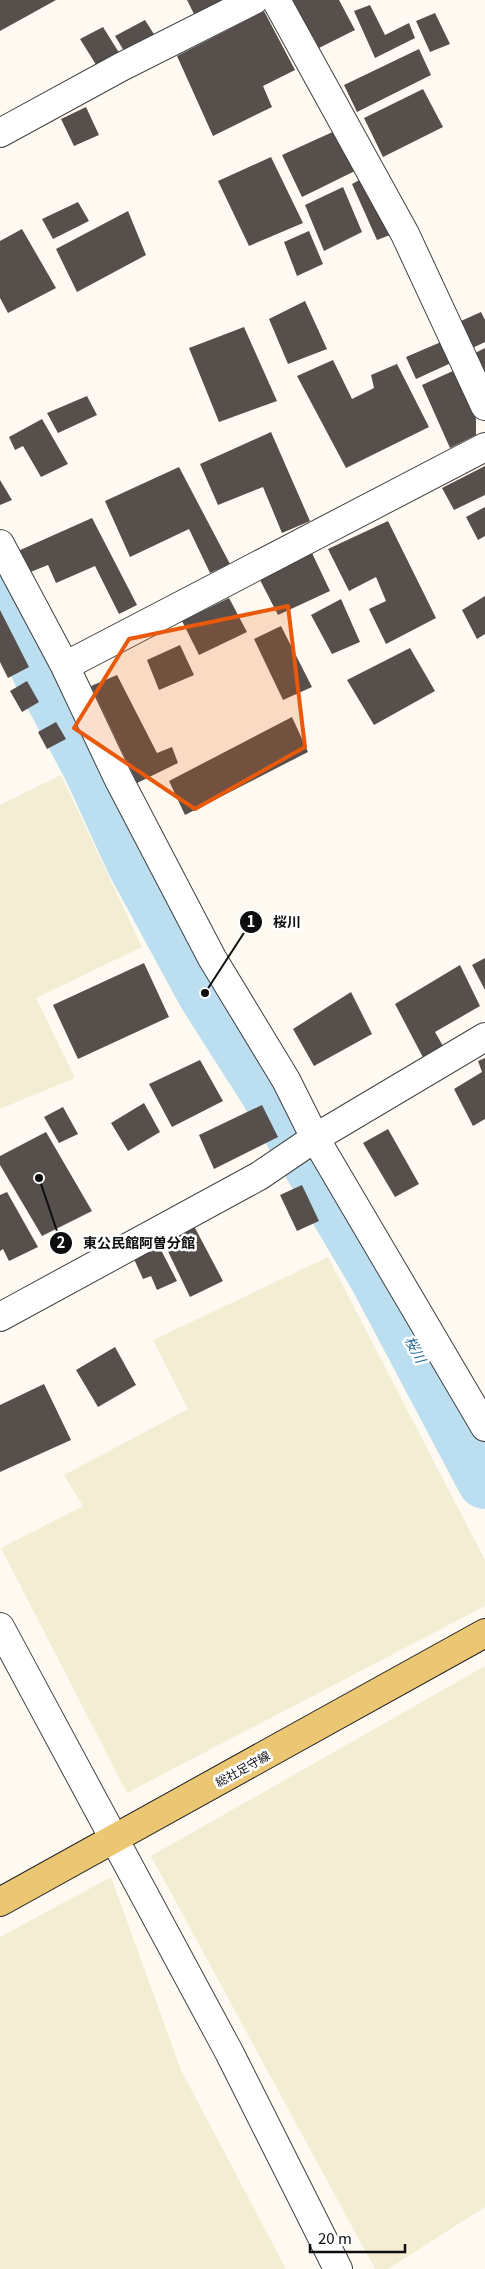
<svg xmlns="http://www.w3.org/2000/svg" width="485" height="2269" viewBox="0 0 485 2269" font-family="Georgia,'Noto Sans JP',serif">
<style>
.farmland{fill:#f2edd3}
.lines{fill:none;stroke-linecap:round;stroke-linejoin:round}
.river{stroke:#bbdff0;stroke-width:56}
.building{fill:#564f4c}
.minor-casing{stroke:#414141;stroke-width:30}
.major-casing{stroke:#1f1f1f;stroke-width:30}
.minor{stroke:#fff;stroke-width:28}
.major{stroke:#ebc774;stroke-width:28}
.marked{fill:#e8590c;fill-opacity:0.2;stroke:#e8590c;stroke-width:4;stroke-linejoin:round}
.labels{text-anchor:middle;dominant-baseline:central;stroke-width:5;stroke-linejoin:round;paint-order:stroke}
.street-label{font-size:12px;fill:#0e0e0e;stroke:#fff}
.water-label{font-size:14px;font-style:italic;fill:#236a94;stroke:#fff}
.leader{fill:none;stroke:#0e0e0e;stroke-width:2}
.callout-dot{fill:#0e0e0e;stroke:#fff;stroke-width:2}
.mark-label{font-size:15px;text-anchor:middle;font-weight:bold;fill:#fff}
.callout-label{font-size:14px;text-anchor:middle;font-weight:bold;fill:#0e0e0e;stroke:#fff;stroke-width:5;stroke-linejoin:round;paint-order:stroke}
</style>
<rect width="100%" height="100%" fill="#fefaf1"/>
<!-- farmland -->
<path class="farmland" d="M61,775l81,172 -106,51 39,80 -75,31v-304z
M328,1257l157,303v46l-358,187 -126,-245 82,-42 -19,-31 124,-66 -35,-69z
M485,1666v541l-97,62h-13l-224,-413z
M111,1877l70,193 105,199h-286v-332z"/>
<g class="lines">
<!-- river -->
<path class="river" d="M0,587l42,89 49,92 44,96 70,129 63,99 109,185 108,204"/>
</g>
<!-- building -->
<path class="building" d="M0,0h56l-56,31z
M187,0h45l-36,18z
M292,0h47l16,30 -36,18z
M370,5l15,30 24,-12 6,15 -40,20 -21,-47z
M264,11l31,59 -32,16 9,21 -59,29 -36,-80z
M435,13l15,31 -20,8 -14,-31z
M145,20l12,19 -30,17 -12,-20z
M103,27l20,32 -23,12 -20,-32z
M419,49l12,26 -74,37 -13,-27z
M423,89l20,38 -60,30 -19,-39z
M86,107l13,28 -25,11 -13,-27z
M337,130l22,39 -57,28 -20,-42z
M271,157l32,66 -54,23 -31,-65z
M363,178l27,57 -13,5 -25,-56z
M343,187l19,45 -38,19 -19,-46z
M78,202l11,19 -36,18 -11,-20z
M128,211l18,44 -69,37 -21,-43z
M22,229l34,59 -48,25 -8,-15v-57z
M309,231l14,33 -26,12 -13,-34z
M305,301l22,48 -39,15 -19,-45z
M481,312l4,8v22l-19,9 -14,-26z
M244,327l33,74 -58,21 -30,-74z
M441,342l10,21 -35,16 -10,-22z
M485,348v41l-16,-33z
M333,360l19,39 22,-11 -3,-13 26,-11 32,63 -83,41 -49,-92z
M455,370l21,49v16l-26,13 -28,-63z
M87,396l10,19 -39,18 -11,-20z
M42,419l26,45 -27,13 -18,-31 -8,4 -6,-13z
M271,432l39,89 -28,12 -19,-46 -45,18 -18,-41z
M485,466v29l-31,15 -12,-22z
M179,467l51,97 -20,9 -21,-44 -59,28 -25,-56z
M0,480l12,20 -12,5z
M485,507v29l-7,4 -12,-23z
M92,518l45,87 -18,9 -24,-48 -39,17 -8,-18 -20,8 -10,-22z
M388,521l48,97 -50,26 -17,-35 17,-8 -10,-24 -27,14 -21,-42z
M312,553l18,38 -52,24 -19,-37z
M485,596v38l-8,5 -15,-29z
M229,598l18,34 -48,23 -17,-34z
M341,599l19,43 -28,12 -21,-39z
M0,610l29,57 -21,11 -8,-16z
M281,626l31,61 -29,13 -29,-61z
M180,645l14,30 -35,15 -12,-30z
M410,648l25,43 -61,34 -27,-45z
M117,675l40,78 15,-6 6,16 -41,20 -46,-97z
M27,681l12,21 -17,10 -12,-21z
M292,717l16,35 -123,63 -16,-34z
M56,722l10,17 -19,10 -9,-17z
M485,958v32l-13,-25z
M144,963l25,54 -91,42 -25,-54z
M460,965l20,41 -45,26 12,21 -20,12 -32,-61z
M351,992l21,42 -58,32 -21,-37z
M485,1058v61l-12,7 -19,-37 28,-17 -4,-11z
M200,1060l23,41 -51,26 -23,-43z
M144,1103l16,29 -32,19 -17,-28z
M262,1105l16,32 -64,32 -15,-34z
M63,1107l15,27 -19,9 -15,-26z
M388,1129l31,55 -24,13 -32,-54z
M46,1132l46,79 -50,25 -42,-71v-9z
M302,1185l17,36 -22,10 -17,-36z
M7,1192l31,55 -29,14 -6,-12 -3,2v-56z
M194,1226l29,55 -33,16 -27,-56z
M160,1248l17,33 -20,9 -6,-14 -8,3 -9,-20z
M115,1347l21,38 -38,22 -22,-37z
M44,1384l27,56 -71,32v-67z"/>
<g class="lines">
<!-- minor casing -->
<g class="minor-casing">
<path id="minor" d="M276,0l129,234 80,172
M0,133l121,-66 133,-67
M0,544l65,122 53,112 94,180 74,122 29,58 170,289
M65,666l420,-219
M0,1317l259,-141 56,-38 170,-101
M0,1627l229,425 109,217"/>
</g>
<!-- major casing -->
<g class="major-casing">
<path id="major" d="M0,1902l485,-269"/>
</g>
<!-- minor -->
<use href="#minor" class="minor"/>
<!-- major -->
<use href="#major" class="major"/>
</g>
<!-- marked area -->
<path class="marked" d="M288,606l17,141 -110,62 -121,-81 55,-89z"/>
<g class="labels">
<!-- street labels -->
<g class="street-label">
<text transform="translate(242 1768) rotate(-29)">総社足守線</text>
</g>
<!-- water labels -->
<g class="water-label">
<text transform="translate(416 1349) rotate(62)">桜川</text>
</g>
</g>
<!-- callouts -->
<path class="leader" d="M205 993L251 922M39 1178L61 1243"/>
<g class="callout-dot">
<circle cx="205" cy="993" r="5"/>
<circle cx="39" cy="1178" r="5"/>
<circle cx="251" cy="922" r="12"/>
<circle cx="61" cy="1243" r="12"/>
</g>
<g class="mark-label">
<text x="251" y="927">1</text>
<text x="61" y="1248">2</text>
</g>
<g class="callout-label">
<text x="287" y="927">桜川</text>
<text x="139" y="1248">東公民館阿曽分館</text>
</g>
<!-- scale -->
<path d="M310 2244v8h95v-8" fill="none" stroke="#0e0e0e" stroke-width="2.5"/>
<text x="318" y="2244" font-size="15" fill="#0e0e0e" stroke="#ffffff" stroke-width="4" paint-order="stroke">20 m</text>
</svg>
